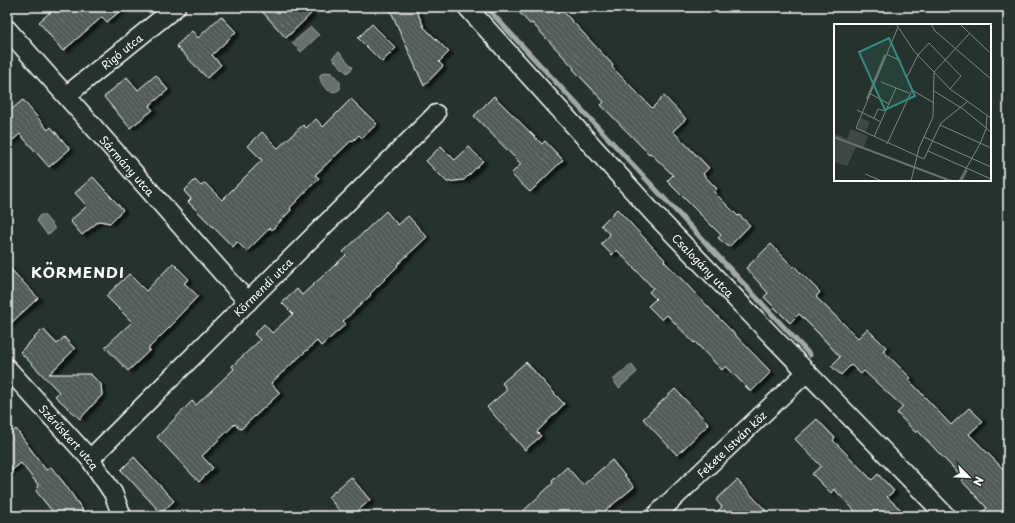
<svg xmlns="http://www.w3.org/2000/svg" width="1015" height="523" viewBox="0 0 1015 523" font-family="'Playpen Sans',sans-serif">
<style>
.water{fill:#67706c;stroke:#a4a9a7}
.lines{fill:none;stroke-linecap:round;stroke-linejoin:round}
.stream{stroke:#a4a9a7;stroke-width:5}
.building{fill:url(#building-back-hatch);stroke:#fff;filter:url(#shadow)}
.street-casing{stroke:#fff;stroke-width:21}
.street{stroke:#26332d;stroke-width:18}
.labels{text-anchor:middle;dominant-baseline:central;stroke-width:3;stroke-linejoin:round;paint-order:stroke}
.street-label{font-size:11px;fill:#fff;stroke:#26332d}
.district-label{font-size:15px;font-weight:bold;letter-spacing:1px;fill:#fff;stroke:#26332d}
.inset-river{fill:none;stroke:#67706c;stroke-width:2}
.inset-road{fill:none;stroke:#7d8581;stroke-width:1}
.view{fill:#338b84;fill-opacity:0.15;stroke:#338b84;stroke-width:2}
.inset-edge{fill:none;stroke:#fff;stroke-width:2}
</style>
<defs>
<pattern id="building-back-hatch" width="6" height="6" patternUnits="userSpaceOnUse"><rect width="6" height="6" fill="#515c57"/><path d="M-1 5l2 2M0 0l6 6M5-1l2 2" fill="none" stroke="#6b7470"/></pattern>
<filter id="shadow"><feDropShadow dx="4.5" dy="2.5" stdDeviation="1" flood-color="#0009"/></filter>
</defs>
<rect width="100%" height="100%" fill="#26332d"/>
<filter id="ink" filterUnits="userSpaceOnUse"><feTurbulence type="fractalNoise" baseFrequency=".025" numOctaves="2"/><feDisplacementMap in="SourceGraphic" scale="8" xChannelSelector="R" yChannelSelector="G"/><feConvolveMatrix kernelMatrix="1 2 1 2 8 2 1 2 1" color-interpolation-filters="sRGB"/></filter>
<g filter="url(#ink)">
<!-- water -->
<path class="water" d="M311,27l8,8 -18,17 -9,-9z
M339,52l14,16 -6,5 -15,-15z
M325,72l7,1 8,9v7c-9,8 -21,-4 -20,-14z
M41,215h3l10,12v3l-3,3 -4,1 -10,-13 1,-4z
M631,364l6,8 -18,16 -6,-8z"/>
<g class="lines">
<!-- stream -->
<path class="stream" d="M486,7l324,348"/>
</g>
<!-- building -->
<path class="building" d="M56,7h69l-18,15 -5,-5 -39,34 -24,-29z
M258,7h47l6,7 -25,24z
M389,7h26l9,20 25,25 -10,10 4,4 -19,20z
M514,7h45l54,58 -1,2 40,41 12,-12 22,23 -13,12 36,37 -6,6 14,15 -3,3 24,24 1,-1 11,10 -21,22 -11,-9 3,-3 -54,-54 6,-6 -23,-22 -1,1 -48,-49 3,-3 -31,-33 1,-1 -42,-45 -2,1z
M221,16l15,16 -24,23 9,10 -14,13 -31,-32 16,-15 6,7z
M372,24l24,24 -14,14 -24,-24z
M156,75l12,15 -19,16 4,4 -23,18 -26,-31 23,-20 11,13z
M494,96l48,48 3,-3 18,19 -33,32 -19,-18 10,-10 -47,-48z
M351,99l26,25 -15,14 -3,-3 -6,6 -1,-1 -37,35 4,3 -29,30 1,2 -19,20 -2,-2 -23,23 -10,-9 -4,5 -45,-45 3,-3 -7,-8 11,-11 6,6 4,-3 17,17 40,-40 -14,-14 14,-14 16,16 25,-23 3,3 10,-9 7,8z
M23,100l25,30 3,-3 19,22 -21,18 -29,-33 -13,11v-32z
M441,146l14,14 14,-13 14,14 -19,19 -17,2 -21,-21z
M93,177l30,33 -13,13 -11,-2 -17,14 -12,-14 17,-15 -12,-13z
M617,209l48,51 -1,1 107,111 -20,20 -25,-26 -4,4 -27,-28 -1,1 -27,-28 -5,5 -14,-14 8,-7 -7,-7 4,-4 -36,-38 -5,5 -11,-11 9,-9 -9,-10z
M386,211l12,14 10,-9 19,21 -30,28 1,1 -28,28 1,1 -28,26 3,3 -25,22 -4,-5 -46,42 9,10 -39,36 -6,-5 -33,32 11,12 -14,14 -42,-45 35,-36 4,4 38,-36 -2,-3 28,-26 -6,-6 10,-10 8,9 21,-19 -11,-11 15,-14 5,6 44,-40 -3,-3z
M771,244l22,23 1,-1 26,26 -4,5 42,41 9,-9 19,18 -3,4 28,27 -2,2 42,45 18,-17 14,13 -14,13 39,40v42h-30l9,-8 -26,-28 2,-1 -7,-8 -38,-40 -2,2 -19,-20 6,-6 -39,-36 -3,3 -10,-9 -10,10 -10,-9 9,-9 -22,-24 -19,-19 -9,9 -26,-26 4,-4 -22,-25z
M173,263l16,16 -5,4 14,13 -23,24 1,1 -28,28 2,1 -22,21 -23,-24 27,-25 -26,-26 23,-22 17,17z
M7,265l31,33 -31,29z
M43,329l14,15 7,-7 11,12 -26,25h41l11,10 1,11 -22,24 -25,-23 4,-4 -39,-40z
M526,362l38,42 -27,28 4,4 -16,14 -38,-43 20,-17 -5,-7z
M675,389l34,35 -32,31 -34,-36z
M817,419l18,19 -2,2 39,40 6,-6 16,17 -7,6 21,19h-48l-26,-27 -3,4 -19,-19 9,-8 -26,-27z
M16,429l30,41 5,-3 13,16 23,33h-31l-20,-25 3,-5 -18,-23 -14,11v-38z
M134,457l40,44 -13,12 -40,-43z
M612,460l22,27 -28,23 6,6h-94l35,-33 -1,-2 15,-14 16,18z
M351,477l19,23 -18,16h-8l-16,-19z
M737,480l34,36h-59l10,-9 -6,-7z"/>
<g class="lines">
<!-- street casing -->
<g class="street-casing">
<g id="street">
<path id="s1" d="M467,7l187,207 292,302"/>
<path id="s2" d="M7,29l241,273"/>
<path id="s3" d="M67,95l109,-88"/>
<path id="s4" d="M7,368l83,91 23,34 9,23"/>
<path id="s5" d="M90,459l346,-345"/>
<path id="s6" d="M655,516l152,-144"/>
</g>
</g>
<!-- street -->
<use href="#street" class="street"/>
</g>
</g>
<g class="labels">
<!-- street labels -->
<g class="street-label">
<text stroke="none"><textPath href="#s3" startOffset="70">Rigó utca</textPath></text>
<text stroke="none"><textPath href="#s2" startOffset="182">Sármány utca</textPath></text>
<text stroke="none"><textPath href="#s1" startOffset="350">Csalogány utca</textPath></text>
<text stroke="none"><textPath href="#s5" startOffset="244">Körmendi utca</textPath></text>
<text stroke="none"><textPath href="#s4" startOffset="93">Szérűskert utca</textPath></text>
<text stroke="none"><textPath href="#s6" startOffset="105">Fekete István köz</textPath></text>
</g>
<!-- district labels -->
<g class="district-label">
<text x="78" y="271">KÖRMENDI</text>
</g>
</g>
<!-- overview -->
<g transform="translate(834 24)">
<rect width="157" height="157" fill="#26332d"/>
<path d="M27,94l9,4 -5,10 -8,-4zM17,105l17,7 -5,13 -7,-2 -9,19 -13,-4v-29l13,6z" fill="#3e4944"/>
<path class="inset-river" d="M33,75l18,-44M0,113l117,44M127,157l6,-11"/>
<path class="inset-road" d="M62,0l18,27 36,38 41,29M97,0l4,7 56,48M126,0l29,28M64,3l-42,101 68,31 17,-36 26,-21M52,30l15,7M100,48l35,-38M73,53l11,-22 11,-12 32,33 -11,13M47,58l28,11M100,67l29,18 28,23M35,69l20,11M23,86l24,12M40,94l4,-9 8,2M106,101l51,23M40,113l22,-49M90,113l67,30M53,120l25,-54 22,13M94,127l63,28M31,150l17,7M77,157l8,-33 14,-31 1,-44M125,157l21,-37 6,-15 1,-13"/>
<path class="view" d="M55,14l26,58 -30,14 -26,-58z"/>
<rect width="157" height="157" class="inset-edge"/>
</g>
<!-- margin -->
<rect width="1015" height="523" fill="none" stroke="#26332d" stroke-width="24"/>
<rect x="12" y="12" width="991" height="499" fill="none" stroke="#fff" stroke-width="1.5" filter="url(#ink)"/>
<!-- north arrow -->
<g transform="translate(969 477) rotate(114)" stroke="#26332d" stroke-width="3" paint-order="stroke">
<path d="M0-3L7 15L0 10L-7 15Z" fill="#ffffff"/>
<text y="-6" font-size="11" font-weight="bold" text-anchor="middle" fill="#ffffff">N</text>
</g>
</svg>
